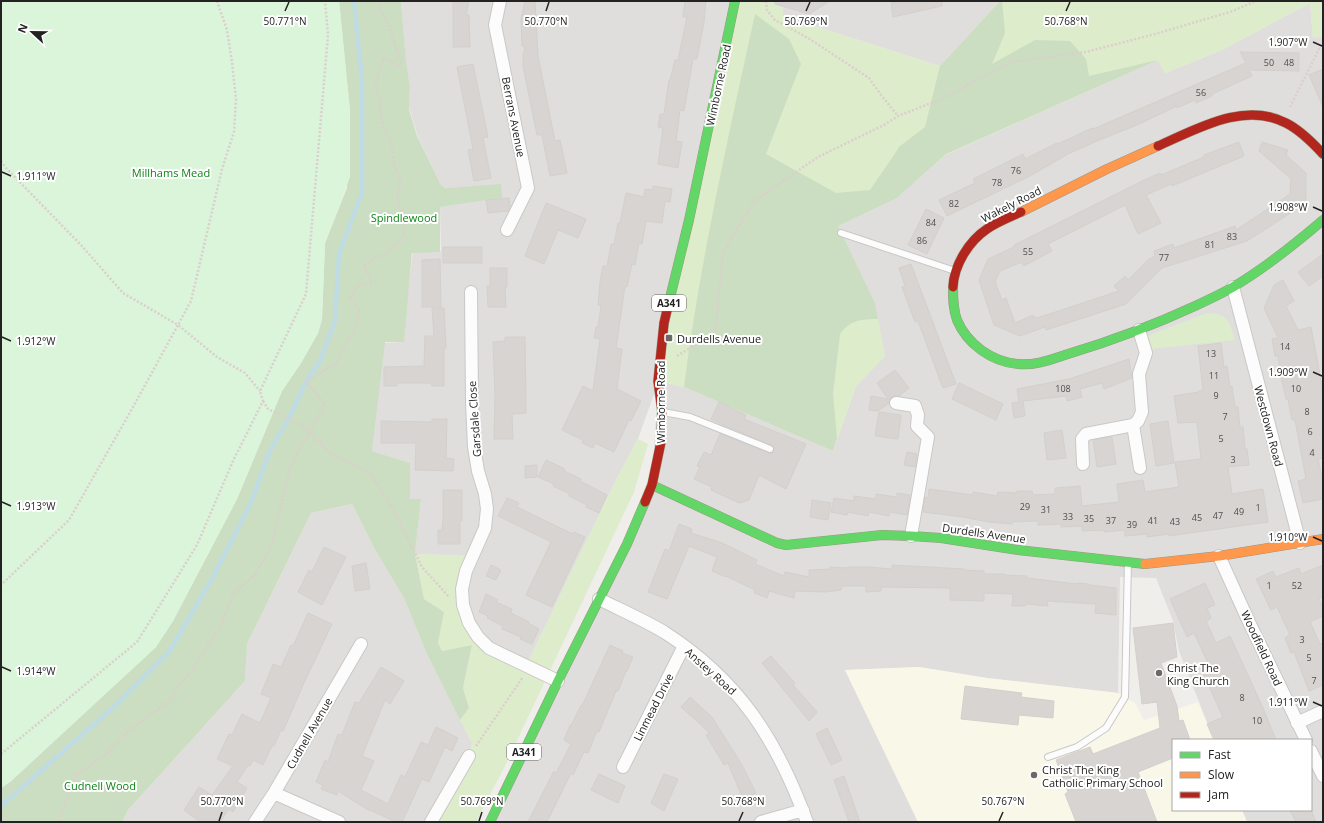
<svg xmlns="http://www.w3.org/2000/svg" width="1324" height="823" viewBox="0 0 1324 823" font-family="'Open Sans',sans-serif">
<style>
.residential{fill:#dfdedc}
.education{fill:#f8f7e8}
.grass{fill:#ddeccb}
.forest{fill:#cbdec1}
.park{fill:#daf5da}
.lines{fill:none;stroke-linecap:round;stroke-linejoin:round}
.stream{stroke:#bfdbe3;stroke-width:4.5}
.building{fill:#d7d4d2;stroke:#d3d0cc}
.lane-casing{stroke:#c9c8c7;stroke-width:8}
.street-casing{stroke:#c9c8c7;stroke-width:14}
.fast-casing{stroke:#999a82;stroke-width:10}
.slow-casing{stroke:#999a82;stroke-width:10}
.jam-casing{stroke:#999a82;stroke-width:10}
.path{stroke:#dccecd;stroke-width:2.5;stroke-dasharray:2 2;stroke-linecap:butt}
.lane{stroke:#fdfcfc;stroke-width:6}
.street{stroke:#fdfcfc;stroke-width:12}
.fast{stroke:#63d668;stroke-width:9}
.slow{stroke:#ff974d;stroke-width:9}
.jam{stroke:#b3261e;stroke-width:9}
.ticks{fill:none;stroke:#222;stroke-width:1.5}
.poi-dot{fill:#6a6968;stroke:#fff;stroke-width:1.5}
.labels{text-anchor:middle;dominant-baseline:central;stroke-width:4;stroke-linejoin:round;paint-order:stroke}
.number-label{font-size:9px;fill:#4f4e4e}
.shield{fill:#fff;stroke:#646464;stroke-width:1}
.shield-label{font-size:10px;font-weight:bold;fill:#222}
.street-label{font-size:11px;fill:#222;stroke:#fff}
.park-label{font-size:11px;fill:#0c8416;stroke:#fff}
.poi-label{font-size:11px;fill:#222;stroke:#fff;text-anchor:start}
.ticks-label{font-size:10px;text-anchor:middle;fill:#222;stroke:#fff;stroke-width:4;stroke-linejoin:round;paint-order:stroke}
</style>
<rect width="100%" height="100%" fill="#f0eeeb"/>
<!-- residential -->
<path class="residential" d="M401,1h334l-77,380 26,6 149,64 23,-65 29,-30 -48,-130 60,-28 48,-43 213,-95 7,13 57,-23 88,-47 3,35 10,-2v786h-76l-5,-12h69v-70h-97l-35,-89 -6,-30 -17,-43 -36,-1 -2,116 -131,-15 -68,-11 -74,3 73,152h-428l162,-337 6,-102 -20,56 -21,39 -91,188 -37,-18 -26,-43 10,-49 -58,-2 6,-54 -11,-1v-36l-38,-12 12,-108 18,-1 11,-90 28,-1 -1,-44 61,-9v-13l-54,3 -6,-3 -23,-48 -9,-30 1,-21 -4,-21z
M782,1h218l-60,65 -157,-50z
M352,504l22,44 30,50 22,54 46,91 -3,13 -38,66h-309l6,-12 117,-129 2,-37 64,-131z"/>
<!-- education -->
<path class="education" d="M919,667l68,11 131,15 17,10 9,17 54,-18 16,38h-41v70h69l5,12h-329l-73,-152z"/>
<!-- grass -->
<path class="grass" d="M735,1h47l1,15 157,50 60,-65h323v35l-10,2 -3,-35 -88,47 -57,23 -7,-13 -213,95 -48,43 -59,28 37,77 10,53 -29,30 -23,65 -149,-64 -26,-6z
M1207,313c22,0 22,9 28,27l-84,9 -4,-13z
M638,439l10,5 -14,48 -127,270 -31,60h-45l38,-66 3,-13 -12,-23 9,-12 -6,-20 9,-43 -30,6 -4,-8 6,-31 -20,-13 -9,-45 58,2 -11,33 16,48 48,29 91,-188z"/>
<!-- forest -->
<path class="forest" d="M339,1h62l5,60 4,26 -1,22 8,27 24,49 5,3 55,-4 1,14 -62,9v45l-28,1 -8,89h-19l-13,109 38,12v36h11l-6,55 9,45 20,13 -6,31 4,8 30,-6 -9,43 6,20 -9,12 -34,-68 -22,-54 -30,-50 -22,-44 -41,9 -64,131 -2,37 -117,129 -6,12h-121v-34l9,-6 146,-135 17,-26 64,-122 45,-108 19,-28 17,-30 4,-14 3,-76 22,-55 3,-77z
M1000,1h2l3,32 -13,31 43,-24 35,1 16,18 3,17 69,-16 -212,94 -49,44 -59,28 37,77 3,16c-16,0 -28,1 -38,15l-7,60 4,44 -4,13 -149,-64c16,-126 44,-249 71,-373l34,25 12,25 -35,90 70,39 34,-3 30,-44 25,-19 15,-61z"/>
<!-- park -->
<path class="park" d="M1,1h338l11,110v66l-25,66 -3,76 -4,14 -17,30 -19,28 -45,108 -64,122 -17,26 -146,135 -9,6z"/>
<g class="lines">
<!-- stream -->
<path class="stream" d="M1,806l115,-101 53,-53 43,-73 38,-74 20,-54 19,-33 18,-38 13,-19 15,-40 4,-67 23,-61v-112l-8,-80"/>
</g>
<!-- building -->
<path class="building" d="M453,1h16l-3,14h3l1,32h-17z
M525,1h10l3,55 17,85 5,-1 7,33 -17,3 -8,-41h-5l-14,-69v-13h2l-1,-7h-2l-1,-27z
M685,1h21l-2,21 -7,37h-4l-9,52 -4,-1 -4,31 6,1 -4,26 -20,-4 5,-36 -5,-1 2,-13h4l5,-34h1l5,-20h3l9,-43h-4z
M775,1h55l-21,13 -34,-10z
M900,1h42v5l-49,11 -2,-14z
M1240,52l59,1v18l-50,-1 3,6 -40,18v2l-16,7 -1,-3 -18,8v-2l-40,19 -40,16 -29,13 -38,22 -83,40 -8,-16 36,-17 -2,-4 50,-25 2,5 32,-16 1,1 34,-16 1,1 21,-9 132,-57z
M473,64l15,73 -5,1 8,40 -17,3 -6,-31 5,-1 -16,-82z
M1323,69v38l-14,-32z
M1239,142l5,14 -72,30 -1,-2 -25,11 15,28 -23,11 -13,-29 -77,39 4,7 -28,15 -2,-4 -22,9 -5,11 7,18 4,-2 9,25 18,-8 1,3 2,-1 1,1 82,-27 -5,-5 11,-10 3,4 21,-21 6,-3 -1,-5 19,-7 1,4 61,-22 1,4 54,-36 1,-15 -32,-28 3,-9 26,8 -2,5 20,18v26l-13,14 -1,-1 -45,29 -85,27 -36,36 -80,26 -1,-3 -25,9 -26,-11 -15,-45 9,-21 26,-12v-2l126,-63 20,-9 1,2 43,-18v-2z
M653,186l19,3 -2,13 -5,-1 -3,22 -16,-2 -4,23 -3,-1 -4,22 -3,-1 -5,23 -2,-1 -9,62 6,1 -5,40 24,12 -10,20 -2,-1 -15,32 -19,-9 -2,5 -11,-5 1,-3 -21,-10 21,-44 10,5 7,-52 -6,-1 2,-11h2l3,-21 -3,-1 2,-23 3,-16h4l4,-22h3l4,-21h2l6,-30 18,4 1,-8 8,1z
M509,198l1,9 -2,4 -20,2 -2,-13z
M546,203l40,16 -8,19 -20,-8 -14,34 -19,-8z
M926,209l18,9 -17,36 -19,-9z
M443,247h39v16h-39z
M1323,254v22l-14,10 -11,-14z
M440,259l1,48h-19v-47z
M911,264l45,120 -13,4 -25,-67 -3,1 -13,-35 3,-1 -6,-18z
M490,268h17v19h-2l1,20h-18l-1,-21h3z
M1283,280l11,21 -8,5 12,24 13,-3 12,64v67l-5,1 5,23v17l-20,4 -5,-22 8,-2 -11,-59h-3l-4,-21h-2l-5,-22 -3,-21h-3l-3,-17 6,-1 -14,-30 10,-23z
M432,308h12l2,40h-2v38h-12l-1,-3h-34v3h-13v-19l40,-1 1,-30h9z
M505,337h20l1,76 -14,1 1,25h-19l1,-45 -2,-52 12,-1z
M1221,343l3,24 3,-1 3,21 2,-1 3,21h3l2,20h3l2,22h2l2,16 -21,2 4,27 31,-5 5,33 -99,14v-2l-22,3v-3l-22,2v-6l-21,2v-2l-22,1v-5l-21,1v-3l-23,1v-4l-26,1v2l-24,-2 -25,-5 -40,-5 2,-15 3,1 1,-9 44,6v-3l24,4 1,-4 19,1v-2h15l1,4 22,-1v-6l25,-2 2,20 37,-4 -2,-18 26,-4 2,12 34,-5 -4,-25 26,-3 -4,-37 -19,1 -4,-27 25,-4v-1l4,-1 -5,-44z
M1129,359l3,19 -28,11 -2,-6 -22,6 2,8 -15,4 -1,-5 -43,5 2,15 -11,2 -2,-15 7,-1 -2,-13 52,-10z
M895,370l14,18 -10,8h-5l-4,2 -1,5 -11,8 -9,-1 2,-14 17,3 -11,-16z
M959,383l44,21 -7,16 -44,-21z
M719,402l27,13 -2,4 62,25 -20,45 -27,-14 -10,25 -10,3 -28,-13 1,-3 -18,-8 6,-12 -3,-1 7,-14 7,3 9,-21 48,19h4l2,-3v-3l-2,-2 -49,-20 -12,-6z
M879,412l22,3 -3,24 -23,-3z
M432,419h15l-1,39 8,1 -1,12 -38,-1 1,-27h-35v-22l51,1z
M1168,421l6,42 -18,3 -6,-42z
M1062,430l4,28 -19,2 -3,-27z
M1112,437l4,27 -19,3 -4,-27z
M907,452l10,2 -2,13 -11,-2z
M546,460l19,9 -1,2 17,8 -1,2 27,14 -8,18 -13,-6 1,-2 -18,-9 1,-2 -17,-8 1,-2 -16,-7z
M537,465v12l-12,1v-12z
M443,490h19v31h-2v23h-22v-14h4l1,-10z
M897,493l13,2 -3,20 -17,-3 -1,4 -20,-4 -1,4 -20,-4 -1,3 -16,-3 3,-14 20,3v-5l22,3v-5l21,3z
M507,498l12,5 -2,4 56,27 1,-2 11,5 -33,70 -26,-12 25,-53 -53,-26z
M812,500l19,3 -3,17 -18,-3z
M679,524l13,5 -1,4 31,10 35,17 -2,4 29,12 1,-4 24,5v-7l21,-1v-2l18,1v-1h19l25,2v-4l72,4v1l20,1v3h21v1l22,1v2l50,6v-1l12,1v1l27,3v27l-21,-2 1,-9 -49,-3 1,5 -22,-2 -1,2h-13l1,-12 -29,-1v8l-34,-1v-12l-69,-1v4l-15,1v-6h-24l-1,4 -16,2 -30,-1 -1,7 -25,-7 -2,7 -13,-5 1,-3 -29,-14v1l-14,-6 5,-14 -28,-11 -22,53 -19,-7 17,-43 4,2z
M324,547l22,10 -24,48 -24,-13 11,-22 3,2z
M366,563l4,26 -15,2 -3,-25z
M491,565l10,5 -5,10 -10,-4z
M1323,565v32l-4,1 4,10v8l-13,6 10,22 3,-1v42l-14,6 -15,-39 -3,1 -6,-15 5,-3 -13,-28 -6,3 -15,-31 17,-8 3,6 23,-9 2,6z
M1205,583l10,22 -8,3 4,10 -5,3 10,22 14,-7 33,72 13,32h-62l-7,-16 16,-7 -22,-48 8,-4 -15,-32 -7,4 -17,-38z
M486,594l12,6 -2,2 16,7 -1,4 18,9 -1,1 11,6 -7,15 -12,-5 1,-2 -19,-8 1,-3 -16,-8 1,-2 -9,-4z
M308,613l24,11 -28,59 -21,48 -2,-1 -7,16h-2l-9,19 -10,-5 -3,6 -2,-1 -11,17 10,6 -14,24 -4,-3 -9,13h-20l-16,-12 15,-23 13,8 21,-29 -16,-7 12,-25 3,1 10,-21 18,9 11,-25 -10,-4 7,-17 5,-13 8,3 10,-22 2,1z
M1173,623l4,34 -16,6 16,43 2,15 4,-1 7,20h-17v18l-35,14 19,50h-81l-11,-28 3,-2 -12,-32 34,-13 3,7 67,-26 -3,-26 -15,2 -9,-76z
M610,645l13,6 -1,2 11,4 -6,14h-1l-8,20h-2l-17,41 -2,-1 -9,22 -4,-1 -11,23 -2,-2 -24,49h-19l26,-51 2,2 15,-29 -7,-4 6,-15 1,1 10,-21 1,1z
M771,656l24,27 -2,2 24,27 -8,9 -47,-58z
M381,667l23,14 -14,23 -5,-4 -23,56 12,5 -13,29 27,14 13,-29 4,2 16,-35 7,3 8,-18 22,11 -6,13 -7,-4 -16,35 -7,-3 -20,43h-6l-26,-12v1l-32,-20 -1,4 -16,-6 2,-4 -7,-3 9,-22 3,2 10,-28 4,1 13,-33 4,1z
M965,686l57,7 -1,4 33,4 -1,17 -34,-3 -1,10 -57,-6z
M690,697l22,20 30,48 14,28 -13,6 -15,-36 -4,2 -18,-30 4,-2 -29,-26z
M827,728l15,32 -11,5 -15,-31z
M599,774l26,12 -7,17 -27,-13z
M664,774l14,5 -14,32 -13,-8z
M844,776l16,46h-11l-15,-42z
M1290,810h21l5,12h-20z"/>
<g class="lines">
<!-- lane casing -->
<g class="lane-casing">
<path id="lane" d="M841,233l114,38
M663,412l27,5 80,32
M1048,757l29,-10 29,-19 19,-31 3,-135"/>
</g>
<!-- street casing -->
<g class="street-casing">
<path id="street" d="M500,1l-5,24 33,163 -21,42
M1233,287l67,256
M471,292l1,110 2,45 4,24 7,23 2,15 -2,19 -19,43 -4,18 1,16 6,18 9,14 11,11 69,33
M1139,330l7,23 -7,21 3,38 -4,9 -5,4 7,43
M896,403l19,3 3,9 -1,11 11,11 -17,99
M1083,464l-1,-25 4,-5 47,-9
M1219,556l30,66 57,118
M599,599c22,11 45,21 65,33 75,48 113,108 143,190
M1297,723l26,-12
M1311,751l12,25
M623,767l61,-121
M274,793l65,29
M255,822l19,-29 87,-149
M431,822l38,-66
M761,822l42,-12"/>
</g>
<!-- fast casing -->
<g class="fast-casing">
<path id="fast" d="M953,287c0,11 0,22 4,33 10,24 35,42 61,44 17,2 34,-5 50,-10 43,-13 86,-29 127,-48 13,-6 26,-12 38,-19 32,-19 62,-43 90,-67
M669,302l20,-82 46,-219
M652,485l125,58 9,2 96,-10 29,1 30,2 77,12 127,14
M490,822l68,-141 69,-137 18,-42"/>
</g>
<!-- slow casing -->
<g class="slow-casing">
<path id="slow" d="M1021,212l86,-43 51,-23
M1145,564l74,-8 104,-17"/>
</g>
<!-- jam casing -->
<g class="jam-casing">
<path id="jam" d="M1158,146c39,-17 86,-45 128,-23 14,7 26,19 37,31
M953,287c1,-22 16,-46 34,-58 10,-7 23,-12 34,-17
M645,502l7,-17 9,-43 1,-31 -4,-30 6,-58 5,-21"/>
</g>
<!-- path -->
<path class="path" d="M217,1l10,29 5,32 4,37 -2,33 -12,37 -31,132 -13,24 39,32 28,16 15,18
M766,1l1,9 8,10 33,18 61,40 12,17 17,21
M1290,107l33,-66
M1,161l6,8 74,76 42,48 55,32 -45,82 -64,113 -68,65
M677,356l38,-23 8,-80 31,-52 64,-44 66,-32 14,-9 46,-18 67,-36 75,-10 69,-18 75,-22 26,-11
M263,401l5,8 35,17 28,28 39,19 24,38 28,56 27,30
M476,746l47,-69
M1,754l136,-112 60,-97 36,-84 30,-60 -3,-10 46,-97 22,-259 -3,-34
M59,822l2,-9 15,-38 29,-20 25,-25 43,-32 3,-9 16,-19 29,-45 12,-31 21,-18 17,-28 19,-81 35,-63 -19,-22 30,-19 11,-21 9,-14 3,-17 -9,-14 8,-11 14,-4 -8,-16 11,-8 12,-5 11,-9 7,-12 -1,-18 -7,-14 4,-18 -7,-18 -2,-18 -10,-24 -3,-23 -4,-12 8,-29 17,8 1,-3 -12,-37 -9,-17 -1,-8"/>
<!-- lane -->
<use href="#lane" class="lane"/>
<!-- street -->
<use href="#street" class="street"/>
<!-- fast -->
<use href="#fast" class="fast"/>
<!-- slow -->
<use href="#slow" class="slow"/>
<!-- jam -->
<use href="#jam" class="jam"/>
</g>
<!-- ticks -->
<path class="ticks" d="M285,11l4,-9M546,11l3,-9M806,11l4,-9M1066,11l4,-9M1313,42l9,4M2,172l9,4M1313,207l9,4M2,337l9,4M1313,372l9,4M2,502l9,4M1313,537l9,4M2,667l9,4M1313,702l9,4M219,821l3,-9M479,821l3,-9M739,821l4,-9M999,821l4,-9"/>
<!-- markers -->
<g class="poi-dot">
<rect x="665" y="334" width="8" height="8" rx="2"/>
<circle cx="1159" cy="673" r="4"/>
<circle cx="1034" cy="775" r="4"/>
</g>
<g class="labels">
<!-- number labels -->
<g class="number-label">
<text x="1269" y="62">50</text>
<text x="1289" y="62">48</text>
<text x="1201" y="92">56</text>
<text x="1016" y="170">76</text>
<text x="997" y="182">78</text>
<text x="954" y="203">82</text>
<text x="931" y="222">84</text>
<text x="1232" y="236">83</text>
<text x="922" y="240">86</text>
<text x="1210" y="244">81</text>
<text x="1028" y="251">55</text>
<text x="1164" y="257">77</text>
<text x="1285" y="346">14</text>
<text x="1211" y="353">13</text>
<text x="1214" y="375">11</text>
<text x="1063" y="388">108</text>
<text x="1296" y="388">10</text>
<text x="1216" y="395">9</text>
<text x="1307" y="411">8</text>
<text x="1225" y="416">7</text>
<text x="1310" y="431">6</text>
<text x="1221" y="438">5</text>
<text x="1312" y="452">4</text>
<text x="1233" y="459">3</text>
<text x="1025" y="506">29</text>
<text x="1258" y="507">1</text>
<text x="1046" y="509">31</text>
<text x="1239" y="511">49</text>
<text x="1218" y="515">47</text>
<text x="1068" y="516">33</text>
<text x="1197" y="517">45</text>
<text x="1089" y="518">35</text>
<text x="1111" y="520">37</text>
<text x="1153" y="520">41</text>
<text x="1175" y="521">43</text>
<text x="1132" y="524">39</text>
<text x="1269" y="585">1</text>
<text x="1297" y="585">52</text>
<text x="1302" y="639">3</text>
<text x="1309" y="657">5</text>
<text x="1314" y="680">7</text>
<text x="1242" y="697">8</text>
<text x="1257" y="720">10</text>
</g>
<!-- shield labels -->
<g class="shield">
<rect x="652" y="295" width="34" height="16" rx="3"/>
<rect x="507" y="744" width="34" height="16" rx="3"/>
</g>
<g class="shield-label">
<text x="669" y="303">A341</text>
<text x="524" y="752">A341</text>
</g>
<!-- street labels -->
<g class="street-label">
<text transform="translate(718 85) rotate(-78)">Wimborne Road</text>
<text transform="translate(514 117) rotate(79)">Berrans Avenue</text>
<text transform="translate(1011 204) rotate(-27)">Wakely Road</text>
<text transform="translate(660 402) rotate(-90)">Wimborne Road</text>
<text transform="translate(474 419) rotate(-94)">Garsdale Close</text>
<text transform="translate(1269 426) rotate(75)">Westdown Road</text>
<text transform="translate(984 533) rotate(8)">Durdells Avenue</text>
<text transform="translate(1262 648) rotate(65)">Woodfield Road</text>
<text transform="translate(711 671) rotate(42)">Anstey Road</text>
<text transform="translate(653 707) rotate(-63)">Linmead Drive</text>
<text transform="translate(309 733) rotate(-60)">Cudnell Avenue</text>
</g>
<!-- park labels -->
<g class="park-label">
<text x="171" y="172">Millhams Mead</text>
<text x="404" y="217">Spindlewood</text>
<text x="100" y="785">Cudnell Wood</text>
</g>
<!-- poi labels -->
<g class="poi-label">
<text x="677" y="338">Durdells Avenue</text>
<text x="1167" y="667">Christ The<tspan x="1167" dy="13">King Church</tspan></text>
<text x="1042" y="769">Christ The King<tspan x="1042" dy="13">Catholic Primary School</tspan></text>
</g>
</g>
<g class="ticks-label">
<text x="285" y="25">50.771°N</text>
<text x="546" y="25">50.770°N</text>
<text x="806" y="25">50.769°N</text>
<text x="1066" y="25">50.768°N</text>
<text x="1288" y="46">1.907°W</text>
<text x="36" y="180">1.911°W</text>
<text x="1288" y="211">1.908°W</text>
<text x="36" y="345">1.912°W</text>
<text x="1288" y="376">1.909°W</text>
<text x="36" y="510">1.913°W</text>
<text x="1288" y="541">1.910°W</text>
<text x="36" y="675">1.914°W</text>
<text x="1288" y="706">1.911°W</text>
<text x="222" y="805">50.770°N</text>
<text x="482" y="805">50.769°N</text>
<text x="743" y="805">50.768°N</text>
<text x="1003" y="805">50.767°N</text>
</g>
<!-- border -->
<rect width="1324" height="823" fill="none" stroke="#222222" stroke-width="4"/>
<!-- legend -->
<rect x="1172" y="739" width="140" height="72" fill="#ffffff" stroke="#a7a7a7"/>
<rect x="1180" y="752" width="20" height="6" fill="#63d668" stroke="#a7a7a7"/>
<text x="1208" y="759" font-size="12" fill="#222222">Fast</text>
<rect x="1180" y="772" width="20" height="6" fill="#ff974d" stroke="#a7a7a7"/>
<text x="1208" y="779" font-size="12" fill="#222222">Slow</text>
<rect x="1180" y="792" width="20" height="6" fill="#b3261e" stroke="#a7a7a7"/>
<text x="1208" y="799" font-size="12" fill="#222222">Jam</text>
<!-- north arrow -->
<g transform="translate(32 32) rotate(292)" stroke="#ffffff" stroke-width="3" paint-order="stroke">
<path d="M0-3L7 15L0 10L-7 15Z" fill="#222222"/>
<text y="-6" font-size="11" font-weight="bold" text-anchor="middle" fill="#222222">N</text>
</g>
</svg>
